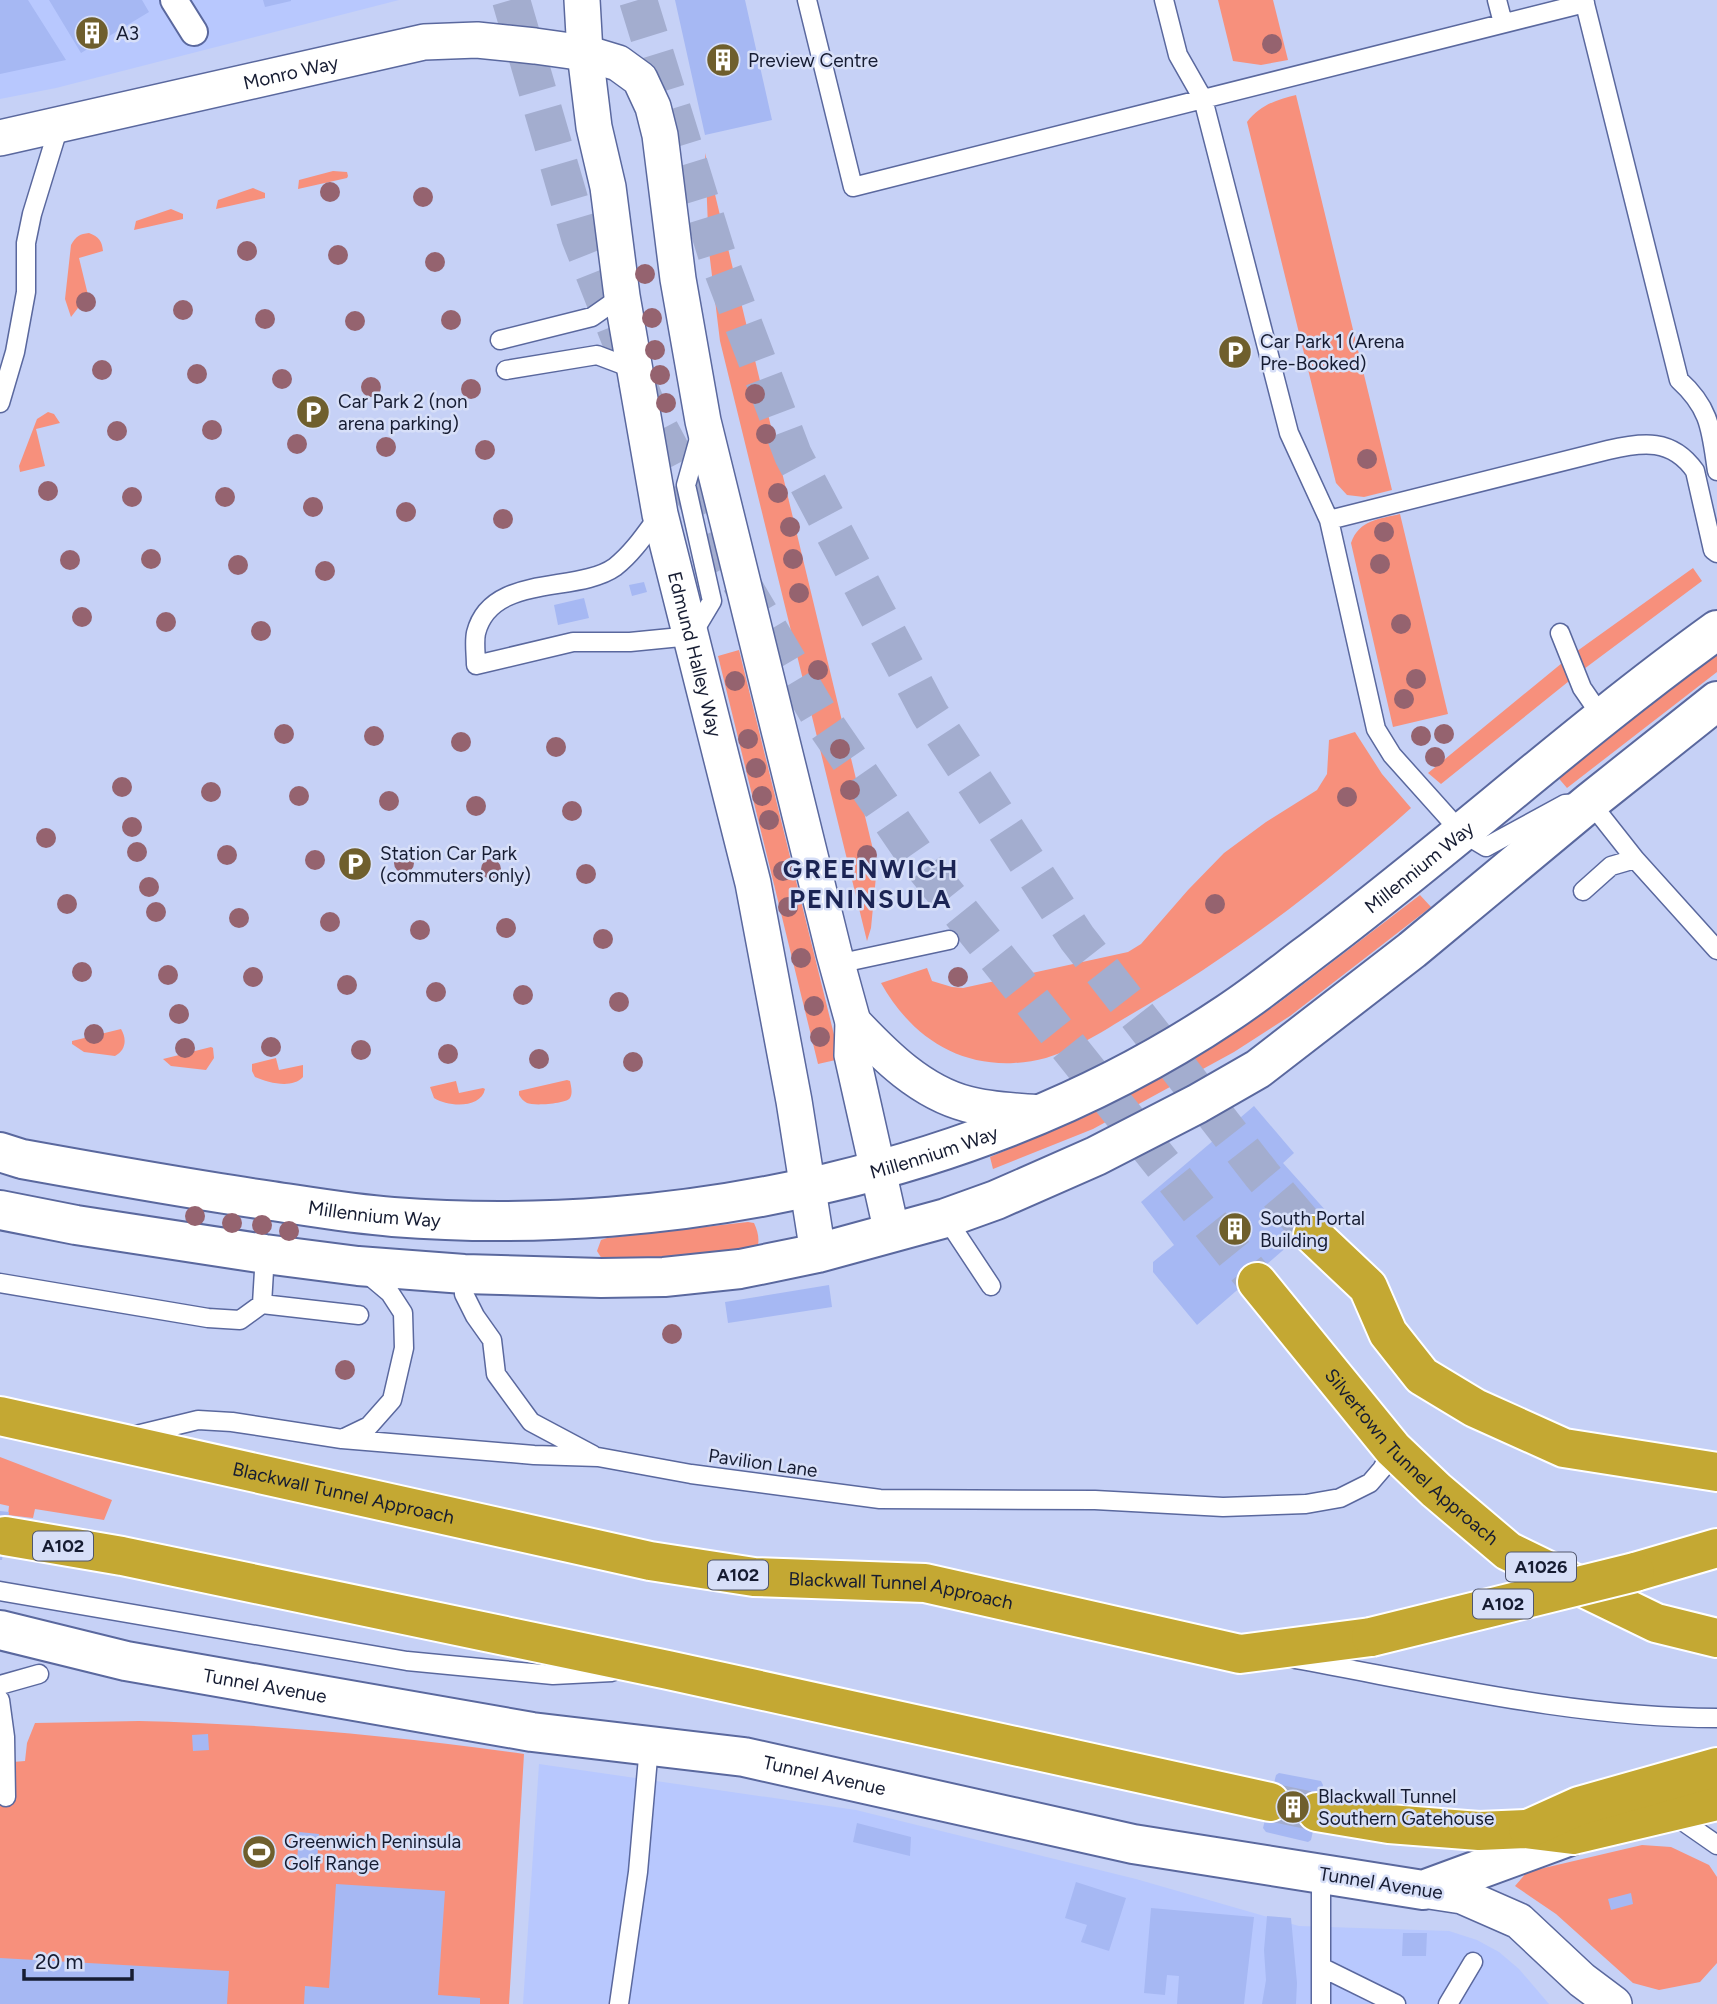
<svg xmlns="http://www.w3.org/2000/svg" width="1717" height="2004" viewBox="0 0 1717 2004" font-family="Figtree,sans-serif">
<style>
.built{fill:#b8c8fe}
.green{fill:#f7907c}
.building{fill:#a6b8f3}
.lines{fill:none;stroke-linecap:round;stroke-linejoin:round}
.trunk-tunnel{stroke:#a3adcf;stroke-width:38;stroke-dasharray:38 19;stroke-linecap:butt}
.service-casing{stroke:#5a689e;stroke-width:21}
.pedestrian-casing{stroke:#5a689e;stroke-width:30}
.minor-casing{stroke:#5a689e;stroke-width:38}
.tertiary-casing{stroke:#5a689e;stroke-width:42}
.trunk-casing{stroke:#fff;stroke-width:42}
.service{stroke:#fff;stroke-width:18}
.pedestrian{stroke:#fff;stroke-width:26}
.minor{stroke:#fff;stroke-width:35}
.tertiary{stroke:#fff;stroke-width:38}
.trunk{stroke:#c4a833;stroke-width:38}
.trunk-bridge-casing{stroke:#fff;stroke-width:42;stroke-linecap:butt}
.trunk-bridge{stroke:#c4a833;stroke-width:38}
.tree{fill:#95636f}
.labels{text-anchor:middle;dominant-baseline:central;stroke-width:5;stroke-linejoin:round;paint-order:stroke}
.shield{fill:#d7dff8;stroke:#50566d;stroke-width:2}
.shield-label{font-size:18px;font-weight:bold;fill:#161c32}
.poi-label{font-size:19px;fill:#161c32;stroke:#d7dff8;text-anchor:start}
.street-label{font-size:19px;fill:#161c32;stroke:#d7dff8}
.district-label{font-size:26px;font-weight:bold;letter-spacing:2px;fill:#1b2454;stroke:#d7dff8}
</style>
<rect width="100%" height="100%" fill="#c6d1f6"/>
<!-- built -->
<path class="built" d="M0,0h399l-343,88 -56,11z
M539,1764l317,46 280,69 163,47 150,5 28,9 22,12 20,17 30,35h-1026z"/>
<!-- green -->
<path class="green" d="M1218,0h55l15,60 -27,5 -28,-4z
M1296,95l96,395 -28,7 -17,-2 -11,-12 -89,-361c13,-17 29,-22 49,-27z
M705,153l172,713 -6,62 -4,13 -147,-600 -11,-90z
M333,171l14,1 1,4 -1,2 -49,11 1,-9z
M253,188l12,5v5l-49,11 2,-9z
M171,209l12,5v5l-49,11 2,-9z
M89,233c10,4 13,8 14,18l-24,7 9,37 -17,22 -6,-18 6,-54c5,-9 9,-11 18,-12z
M48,412l6,2 6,9 -24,6 9,37 -25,6 -1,-6 18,-47z
M1400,514l48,200 -55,13 -42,-184c8,-23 28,-24 49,-29z
M1693,568l9,13 -118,88 -143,115 -13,-11 145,-119z
M739,650l101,409 -22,5 -100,-408z
M1717,652v20l-150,116 -12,-14z
M1355,732l27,42 29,34c-87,78 -180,149 -281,207 -37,22 -73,47 -116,48 -60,3 -105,-30 -133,-80l46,-15 5,13 20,6 11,1 165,-36 13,-8 47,-54 36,-37 42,-31 51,-32 10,-16 2,-34z
M1420,895l11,12 -141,109 -56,36 -141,77 -100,40 -3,-12 97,-41 56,-29 82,-48 55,-37z
M121,1029c6,10 5,21 -6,27l-31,-4 -12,-8v-3z
M211,1047l2,1 1,10 -8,12 -35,-4 -8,-7z
M276,1058l3,12 24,-5v12c-11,12 -34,6 -48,0l-3,-6v-7z
M567,1080l3,1c1,5 3,12 0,17 -4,6 -37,8 -43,5 -4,-2 -6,-5 -8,-8v-4z
M456,1081l3,12 24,-5 2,1c-4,20 -37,18 -51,9l-4,-11z
M748,1222l6,1c4,8 6,18 3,25l-103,11 -46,1 -6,-1 -5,-8 4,-11 6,-2z
M0,1457l112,43 -8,20 -69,-11 -2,9 -25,-3 1,-9 -9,-2z
M139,1721c129,3 257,15 385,33l-15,250h-509v-241l25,-2 2,-18 8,-20z
M1642,1845l29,2 38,18 8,12v86l-17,19 -41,8 -26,-7 -77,-69 -41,-28 12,-14z"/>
<!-- building -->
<path class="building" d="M0,0h28l38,60 -66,14z
M49,0h93l7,12 -68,41z
M263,0h28v1l-26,6z
M675,0h70l27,120 -67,15z
M644,582l3,10 -15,4 -3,-11z
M584,598l5,20 -31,7 -4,-20z
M1254,1106l40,47 -11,10 44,49 -130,113 -44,-53v-10l21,-17 -33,-43z
M829,1285l3,22 -104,16 -3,-21z
M0,1511l9,1 -7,48h-2z
M208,1734l1,16 -16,1 -1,-16z
M1279,1773l42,8 2,4 -12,55 -3,2 -42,-10 -3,-4 13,-53z
M857,1823l54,14 -1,19 -57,-14z
M299,1832l20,2 -2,29 -20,-1z
M1076,1882l50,16 -17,53 -28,-9 6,-17 -22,-7z
M336,1884l109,7 -7,104 42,3v6h-176l1,-18 24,2z
M1631,1893l2,11 -22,6 -3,-11z
M1151,1908l103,9 -10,87h-67l2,-28 -12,-1 -2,20 -21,-2z
M1267,1916l24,2 6,65 -1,21h-34l4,-24 -2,-30z
M1403,1933h24l-1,23h-24z
M0,1958l229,13 -2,33h-227z"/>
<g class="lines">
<!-- trunk-tunnel -->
<path class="trunk-tunnel" d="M511,0l69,237 65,165 95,179 81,137 97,141 339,423
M638,0l79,255 76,200 137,259 147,224 185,237 51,60
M1270,1802l47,10"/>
<!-- service casing -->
<g class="service-casing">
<path id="service" d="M807,0l46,187 732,-184
M1164,0l14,55 25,44 86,334 40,87 47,209 16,26 69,77 25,15 79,-43 25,-2 45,57
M1497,0l6,23
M1584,0l95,380c32,29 32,51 38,91
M500,340l92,-23 30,-21
M506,370l91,-15 37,14
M0,403l15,-51 11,-60v-49l6,-29 27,-88
M660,514c-14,19 -27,39 -45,53 -38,27 -124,6 -139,66 -2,9 0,22 0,32l97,-23h57l61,-6 21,-35 -26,-116 14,-50
M1329,520l279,-70c34,-8 64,-12 87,21l18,79 4,3
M1560,633l22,55 20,29
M1583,891l28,-25 24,-7 82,91
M837,964l112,-24
M946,1218l45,68
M464,1274v20l11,22 17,24 4,34 35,48 62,33
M0,1283l208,35 32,2 22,-16
M262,1304l97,11
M262,1304l3,-50
M132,1436l66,-16 34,2 110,17 192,16 64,2 93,17 189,25 215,1 128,7 83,-3 34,-6 30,-15 12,-14 11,-20
M342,1439l27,-13 23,-26 12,-52 -1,-35 -13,-20 -25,-21
M0,1591l407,70 146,14 59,-3
M1295,1659c139,25 280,59 422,59
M0,1685l39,-11
M0,1700l5,37 1,60
M1671,1813l46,32
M1321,1874v130
M1323,1968l73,36
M619,2004l19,-132 11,-126
M1448,2004l25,-42"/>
</g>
<!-- pedestrian casing -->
<g class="pedestrian-casing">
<path id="pedestrian" d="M174,0l20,32"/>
</g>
<!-- minor casing -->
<g class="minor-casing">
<g id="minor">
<path id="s1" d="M582,0l3,53 9,74 14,60 14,109 38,218 93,369 41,218 24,152"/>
<path id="s2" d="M0,138l424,-96 53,-2 58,6 50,7 33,10 22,16 13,28 7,28 18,144 25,142 131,532 19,69 -1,33 40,178"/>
<path d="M853,1022c32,34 68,70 114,82 25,7 51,7 77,9"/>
<path d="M1423,1890l39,6 57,25 63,59 32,24"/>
</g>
</g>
<!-- tertiary casing -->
<g class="tertiary-casing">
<g id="tertiary">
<path id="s3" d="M0,1152l22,7c83,15 166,30 250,42 40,6 81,13 121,16 284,22 598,-45 835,-204 26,-17 51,-37 76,-56 141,-105 270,-224 413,-327"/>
<path d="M0,1210l76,15 189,29 93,12 106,8 137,4 63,-1 76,-8 78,-16 128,-35 50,-18 100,-44 101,-52 61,-35 154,-119 178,-148 127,-101"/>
<path id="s4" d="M0,1630l126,31 406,71 212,25 389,87 290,46 150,-55"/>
</g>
</g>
<!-- trunk casing -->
<g class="trunk-casing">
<g id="trunk">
<path d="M1313,1235l55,52 20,46 34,43 53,32 89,40 153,24"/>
<path id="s5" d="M1257,1282l136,167 43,41 72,61 148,72 61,15"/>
<path id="s6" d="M0,1416l650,145 104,16 171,6 315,71 131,-17"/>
<path d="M5,1536l117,20 546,114 602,132"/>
<path d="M1635,1572l82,-24"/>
<path d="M1317,1812l72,12 90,7 47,-2 47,6 144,-34"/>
<path d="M1528,1829l51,-23 138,-39"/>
</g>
</g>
<!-- service -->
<use href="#service" class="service"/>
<!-- pedestrian -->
<use href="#pedestrian" class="pedestrian"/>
<!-- minor -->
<use href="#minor" class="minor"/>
<!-- tertiary -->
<use href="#tertiary" class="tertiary"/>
<!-- trunk -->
<use href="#trunk" class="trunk"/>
<!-- trunk-bridge casing -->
<g class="trunk-bridge-casing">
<path id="trunk-bridge" d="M1371,1637l264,-65"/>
</g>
<!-- trunk-bridge -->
<use href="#trunk-bridge" class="trunk-bridge"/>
</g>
<!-- trees -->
<g class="tree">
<circle cx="1272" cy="44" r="10"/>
<circle cx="330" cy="192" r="10"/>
<circle cx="423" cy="197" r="10"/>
<circle cx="247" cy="251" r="10"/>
<circle cx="338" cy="255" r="10"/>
<circle cx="435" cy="262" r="10"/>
<circle cx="645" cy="274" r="10"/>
<circle cx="86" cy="302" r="10"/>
<circle cx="183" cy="310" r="10"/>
<circle cx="652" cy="318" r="10"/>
<circle cx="265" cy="319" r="10"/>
<circle cx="451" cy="320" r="10"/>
<circle cx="355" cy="321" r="10"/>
<circle cx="655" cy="350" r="10"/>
<circle cx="102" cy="370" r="10"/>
<circle cx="197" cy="374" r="10"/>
<circle cx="660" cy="375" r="10"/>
<circle cx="282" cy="379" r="10"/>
<circle cx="371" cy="387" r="10"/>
<circle cx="471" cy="389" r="10"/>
<circle cx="755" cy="394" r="10"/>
<circle cx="666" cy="403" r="10"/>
<circle cx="212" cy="430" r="10"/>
<circle cx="117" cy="431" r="10"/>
<circle cx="766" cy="434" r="10"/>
<circle cx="297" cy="444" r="10"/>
<circle cx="386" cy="447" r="10"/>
<circle cx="485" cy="450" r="10"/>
<circle cx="1367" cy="459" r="10"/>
<circle cx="48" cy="491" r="10"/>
<circle cx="778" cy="493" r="10"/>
<circle cx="132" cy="497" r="10"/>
<circle cx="225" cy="497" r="10"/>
<circle cx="313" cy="507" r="10"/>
<circle cx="406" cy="512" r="10"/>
<circle cx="503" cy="519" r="10"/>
<circle cx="790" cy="527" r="10"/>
<circle cx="1384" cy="532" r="10"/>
<circle cx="151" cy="559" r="10"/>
<circle cx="793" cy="559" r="10"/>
<circle cx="70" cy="560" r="10"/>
<circle cx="1380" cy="564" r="10"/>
<circle cx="238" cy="565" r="10"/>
<circle cx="325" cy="571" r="10"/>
<circle cx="799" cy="593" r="10"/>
<circle cx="82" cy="617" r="10"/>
<circle cx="166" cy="622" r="10"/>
<circle cx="1401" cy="624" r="10"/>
<circle cx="261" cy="631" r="10"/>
<circle cx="818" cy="670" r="10"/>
<circle cx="1416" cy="679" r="10"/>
<circle cx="735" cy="681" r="10"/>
<circle cx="1404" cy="699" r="10"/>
<circle cx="284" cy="734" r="10"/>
<circle cx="1444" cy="734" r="10"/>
<circle cx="374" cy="736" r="10"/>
<circle cx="1421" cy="736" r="10"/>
<circle cx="748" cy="739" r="10"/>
<circle cx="461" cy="742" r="10"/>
<circle cx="556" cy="747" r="10"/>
<circle cx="840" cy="749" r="10"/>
<circle cx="1435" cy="757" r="10"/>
<circle cx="756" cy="768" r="10"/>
<circle cx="122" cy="787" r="10"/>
<circle cx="850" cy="790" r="10"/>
<circle cx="211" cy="792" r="10"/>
<circle cx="299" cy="796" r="10"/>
<circle cx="762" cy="796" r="10"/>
<circle cx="1347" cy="797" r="10"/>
<circle cx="389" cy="801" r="10"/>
<circle cx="476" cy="806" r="10"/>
<circle cx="572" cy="811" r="10"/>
<circle cx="769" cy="820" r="10"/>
<circle cx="132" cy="827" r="10"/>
<circle cx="46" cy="838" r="10"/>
<circle cx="137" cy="852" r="10"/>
<circle cx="227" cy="855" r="10"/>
<circle cx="867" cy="855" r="10"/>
<circle cx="315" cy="860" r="10"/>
<circle cx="404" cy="863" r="10"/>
<circle cx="491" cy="869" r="10"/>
<circle cx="783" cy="871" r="10"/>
<circle cx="586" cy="874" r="10"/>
<circle cx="149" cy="887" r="10"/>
<circle cx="67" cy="904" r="10"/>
<circle cx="1215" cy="904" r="10"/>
<circle cx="788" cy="907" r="10"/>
<circle cx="156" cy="912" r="10"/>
<circle cx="239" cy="918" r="10"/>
<circle cx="330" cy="922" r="10"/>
<circle cx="506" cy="928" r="10"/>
<circle cx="420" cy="930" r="10"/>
<circle cx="603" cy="939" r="10"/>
<circle cx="801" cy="958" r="10"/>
<circle cx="82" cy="972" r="10"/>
<circle cx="168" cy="975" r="10"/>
<circle cx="253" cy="977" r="10"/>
<circle cx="958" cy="977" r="10"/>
<circle cx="347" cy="985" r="10"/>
<circle cx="436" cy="992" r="10"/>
<circle cx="523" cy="995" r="10"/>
<circle cx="619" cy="1002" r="10"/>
<circle cx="814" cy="1006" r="10"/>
<circle cx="179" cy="1014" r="10"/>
<circle cx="94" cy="1034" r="10"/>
<circle cx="820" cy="1037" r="10"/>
<circle cx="271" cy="1047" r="10"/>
<circle cx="185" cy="1048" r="10"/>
<circle cx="361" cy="1050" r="10"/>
<circle cx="448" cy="1054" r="10"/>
<circle cx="539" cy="1059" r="10"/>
<circle cx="633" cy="1062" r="10"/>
<circle cx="195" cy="1216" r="10"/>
<circle cx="232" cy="1223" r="10"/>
<circle cx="262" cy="1225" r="10"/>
<circle cx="289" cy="1231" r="10"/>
<circle cx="672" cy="1334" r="10"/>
<circle cx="345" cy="1370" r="10"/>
</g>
<!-- icons -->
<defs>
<g id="building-disc" transform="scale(1.75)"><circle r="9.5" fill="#6f5f2d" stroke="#d7dff8"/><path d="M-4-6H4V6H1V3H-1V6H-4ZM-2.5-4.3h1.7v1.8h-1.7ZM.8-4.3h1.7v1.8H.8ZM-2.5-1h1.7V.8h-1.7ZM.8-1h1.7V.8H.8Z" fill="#fff"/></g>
<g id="parking-disc" transform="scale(1.75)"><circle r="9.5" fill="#6f5f2d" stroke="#d7dff8"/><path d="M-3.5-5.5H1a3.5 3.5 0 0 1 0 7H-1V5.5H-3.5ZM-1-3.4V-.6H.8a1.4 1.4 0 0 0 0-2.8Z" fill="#fff"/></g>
<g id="stadium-disc" transform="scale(1.75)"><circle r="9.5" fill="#6f5f2d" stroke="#d7dff8"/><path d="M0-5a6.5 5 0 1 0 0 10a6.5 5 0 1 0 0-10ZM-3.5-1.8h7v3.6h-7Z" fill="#fff"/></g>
</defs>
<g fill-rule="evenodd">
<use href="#building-disc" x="92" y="33"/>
<use href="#building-disc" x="723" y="60"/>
<use href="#parking-disc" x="1235" y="352"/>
<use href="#parking-disc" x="313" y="412"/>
<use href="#parking-disc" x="355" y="864"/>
<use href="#building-disc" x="1235" y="1229"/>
<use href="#building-disc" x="1293" y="1807"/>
<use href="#stadium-disc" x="259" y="1852"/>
</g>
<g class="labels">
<!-- shield labels -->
<g class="shield">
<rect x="33" y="1531.5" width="60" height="29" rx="5"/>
<rect x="1506" y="1552.5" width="70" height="29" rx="5"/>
<rect x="708" y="1560.5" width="60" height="29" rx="5"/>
<rect x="1473" y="1589.5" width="60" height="29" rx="5"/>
</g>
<g class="shield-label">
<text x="63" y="1546">A102</text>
<text x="1541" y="1567">A1026</text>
<text x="738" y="1575">A102</text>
<text x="1503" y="1604">A102</text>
</g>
<!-- poi labels -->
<g class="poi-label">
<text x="116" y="33">A3</text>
<text x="748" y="60">Preview Centre</text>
<text x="1260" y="341">Car Park 1 (Arena<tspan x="1260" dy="22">Pre-Booked)</tspan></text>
<text x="338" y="401">Car Park 2 (non<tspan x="338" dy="22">arena parking)</tspan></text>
<text x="380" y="853">Station Car Park<tspan x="380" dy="22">(commuters only)</tspan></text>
<text x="1260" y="1218">South Portal<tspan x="1260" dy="22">Building</tspan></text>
<text x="1318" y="1796">Blackwall Tunnel<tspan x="1318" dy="22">Southern Gatehouse</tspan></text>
<text x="284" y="1841">Greenwich Peninsula<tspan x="284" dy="22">Golf Range</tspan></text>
</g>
<!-- street labels -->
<g class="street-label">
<text stroke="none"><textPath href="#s2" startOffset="298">Monro Way</textPath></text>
<text stroke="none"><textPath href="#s1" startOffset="665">Edmund Halley Way</textPath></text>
<text stroke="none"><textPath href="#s3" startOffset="1514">Millennium Way</textPath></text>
<text stroke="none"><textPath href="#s3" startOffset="947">Millennium Way</textPath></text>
<text stroke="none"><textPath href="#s3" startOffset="380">Millennium Way</textPath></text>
<text stroke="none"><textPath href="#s5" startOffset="234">Silvertown Tunnel Approach</textPath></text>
<text transform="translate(763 1463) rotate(8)">Pavilion Lane</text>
<text stroke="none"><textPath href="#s6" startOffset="352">Blackwall Tunnel Approach</textPath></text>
<text stroke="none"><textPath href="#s6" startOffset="919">Blackwall Tunnel Approach</textPath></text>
<text stroke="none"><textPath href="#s4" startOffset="271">Tunnel Avenue</textPath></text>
<text stroke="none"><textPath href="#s4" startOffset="838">Tunnel Avenue</textPath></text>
<text transform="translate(1381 1883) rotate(9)">Tunnel Avenue</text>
</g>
<!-- district labels -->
<g class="district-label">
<text x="871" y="869">GREENWICH<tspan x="871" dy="30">PENINSULA</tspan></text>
</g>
</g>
<!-- scale -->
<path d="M24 1969v10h108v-10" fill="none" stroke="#161c32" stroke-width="3.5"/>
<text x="35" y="1969" font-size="21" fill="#161c32" stroke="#d7dff8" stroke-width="5" paint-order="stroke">20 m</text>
</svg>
